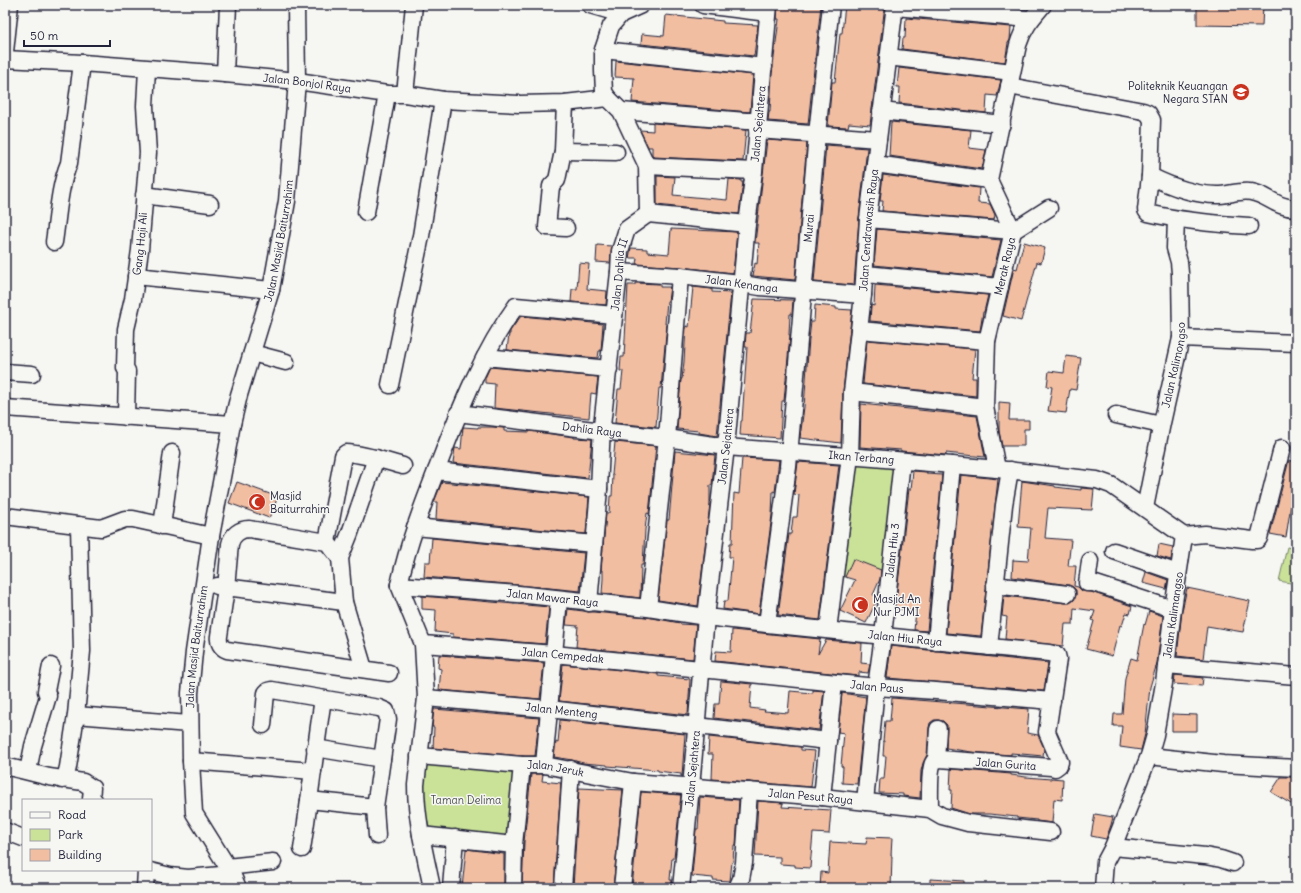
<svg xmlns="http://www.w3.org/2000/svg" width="1301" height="893" viewBox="0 0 1301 893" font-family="Delius,sans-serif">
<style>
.green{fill:#cae298;stroke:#76826a}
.building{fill:#f1bea2;stroke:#22223b}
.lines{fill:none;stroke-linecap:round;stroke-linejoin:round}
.minor-casing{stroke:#22223b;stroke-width:19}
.minor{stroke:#f6f6f2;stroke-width:16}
.labels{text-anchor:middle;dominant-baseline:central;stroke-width:3;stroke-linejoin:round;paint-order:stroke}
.street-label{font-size:11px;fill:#22223b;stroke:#f6f6f2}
.poi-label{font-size:11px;fill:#22223b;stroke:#f6f6f2;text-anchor:start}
.park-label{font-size:11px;fill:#4c5252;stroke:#f6f6f2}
</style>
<rect width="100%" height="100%" fill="#f6f6f2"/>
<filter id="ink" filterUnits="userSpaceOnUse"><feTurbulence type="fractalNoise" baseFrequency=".025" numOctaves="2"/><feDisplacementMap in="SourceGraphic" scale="8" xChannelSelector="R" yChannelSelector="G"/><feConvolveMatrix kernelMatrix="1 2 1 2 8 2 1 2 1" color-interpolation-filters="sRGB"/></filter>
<g filter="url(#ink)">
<!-- green -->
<path class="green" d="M850,456l52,5 -14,120 -53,-5z
M1287,547l9,2v35l-17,-3z
M419,756l103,9 -8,80 -93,-10z"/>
<!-- building -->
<path class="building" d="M778,5h43l-13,119 -40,-3 1,-9h1l2,-39 7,-54h-2z
M845,5h40l-15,120 -21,-2 -1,4 -20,-1 4,-44h3l5,-49h2z
M1197,5h66l-1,21 -65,-1z
M666,15l57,6v2l35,2 -4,31 -113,-12 1,-10 22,2z
M906,18l105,9 -1,13 -2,3 -3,19 -103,-13 1,-11h2z
M616,61l137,14 -3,37 -118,-10 2,-24 -19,-1z
M899,68l102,12 -4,16 -10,-1 -1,18 -87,-10 1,-16h-3z
M891,122l80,8 -2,18 17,2 -4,19 -93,-13z
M653,123l93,7 -3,31 -90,-4 -1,-3v-7h-4l-8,-17 13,1z
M767,140l40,3 -12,137 -42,-4 2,-13 2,1 2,-21h-4z
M826,145l41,3 -8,70 -5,67 -40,-3z
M883,175l96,13 -1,15 12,1 5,11 -1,5 -112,-9 1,-10h-3z
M657,176l18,1 -2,18 54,5 2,-21 12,1v2h2l-4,32 -82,-9z
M671,229l66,3 -4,41 -52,-6 -45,-3 1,-6h-8l2,-10 16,1v3l22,2z
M877,229l124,11 -9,37 -118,-12z
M1024,242l21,6 -4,15 -4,-1 -16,59 -18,-5 11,-48 3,1z
M597,245l15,1 -2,17 -14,-1z
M579,263l10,1 -2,25 20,2 -1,14 -35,-3 1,-13h5z
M635,283l25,1v3h10l-2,14h-1l-2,23h2l-6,64h-2l-3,39 -41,-4 3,-34h3l2,-18h-3l1,-14h3l4,-72h7z
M875,285l113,10 -4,17h-1l-3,19 -110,-10 1,-16 3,1z
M693,287l19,2v3l19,1 -14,143 -18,-3v-2l-22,-2 4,-50h1l2,-17 2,-36 3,1z
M754,299l39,1 -1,14h-2l-1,21h1l-6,66h-2l-2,37 -40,-3 1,-14h1l5,-74h-2l1,-14h4z
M815,305l21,2v2l16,1 -9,81 -2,52 -41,-5 4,-31 5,-68 2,-17h3z
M521,316l82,8 -2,27h-2l-1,7 -91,-8 2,-16h1v-3z
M867,340l108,9 -3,29h4v18l-113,-12z
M1066,356l15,2 -5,32 -6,-1 -4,24 -18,-2 4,-24 -5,-1 2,-15 15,2z
M490,367l108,10 -2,17 -5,-1 -2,25 -95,-10 1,-24 -10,-1v-5z
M999,402l11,1 -1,17h20v9h-5v17h-22l-3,-15z
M861,404l116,12 8,41 -39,-4v2l-45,-4v-1l-41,-3z
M463,427l15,1v-1h14l12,1v3l25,1v-1l45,6v1l18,1 -4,39 -135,-15 2,-15 6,1z
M615,442l41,4 -7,68 -2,-1 -2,17 -2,35h-2l-1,33 -38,-5 1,-14v-8h-2l5,-58h3l1,-17h2l1,-21h-1z
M675,451l40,4 -3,30h-2v19l-12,102 -40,-6 9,-80h2z
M742,458l37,2 -4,32 -2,-1 -1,24 -13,99 -36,-5 1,-8h4l4,-44h-3l1,-14h2l2,-50 5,1z
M1289,460l7,3v26l-4,9 -6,39 -16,-3z
M798,462l41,3 -19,155 -42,-5 11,-81h2l2,-17h4l2,-22 -5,-1z
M913,471l14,1v2l15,1 -15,156 -13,-1 2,-19 -21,-2 14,-120h2z
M961,475l37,4 -17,157 -35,-3z
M1022,481l33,5v1l26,3v-2l13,1 -2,21 -44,-2 -3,30 26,2 -3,26h8l-2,20 4,1 4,4 9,1 41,14 -2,8 -4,-1 -4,13 -2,-1 -8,31 -26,-7 8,-28 -2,-1 3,-9 -21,-3 -1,16h-8l-2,22 -58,-7 2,-22 -5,-1 2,-20 62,7h4l4,-3 2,-5v-5l-3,-3 -4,-2 -57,-8 1,-17 15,1 3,-33 -13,-1z
M237,482l41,15 -9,21 -40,-15z
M442,482l147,15 -3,37 -150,-15 1,-17h-3z
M432,538l152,15 -4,38 -61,-6 -95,-8 1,-15h5z
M1159,544l14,3 -2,13 -14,-4z
M853,559l28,11 -1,9 -7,16h5l-1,5 -11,23 -26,-12 15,-31 -10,-3z
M1146,572l22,8 -2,9 -23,-6z
M1187,588l63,13 -7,31 -36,-6 -4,33 -26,-3 5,-45z
M422,596l127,11 -4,37 -92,-7v-3l-18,-2 1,-22 -14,-1z
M568,609l15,2 5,1h5l54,5 33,6v1l16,1 -3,34 -117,-12 2,-21 -12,-1z
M1149,611l14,5 -6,47 -7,24 -5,47 -4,16 -21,-3 2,-21h-9l1,-12h8l3,-36 6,-20 6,2 7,-36 1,1z
M732,630l88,9 -2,15 8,-14 36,3 -1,20 9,1 -2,9 -9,-1v4l-144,-15 1,-10 15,1z
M891,646l157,17 -4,28 -157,-13z
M439,655l105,8 -4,36 -101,-9 2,-21 -3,-1z
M563,664l95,10v2l32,3 -2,36 -129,-14z
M1175,675l28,3 -1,8 -28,-2z
M721,681l31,3 -2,24 15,2 -1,1 24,2 2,-22 23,2v-3l11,1 -5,39 -105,-12 1,-14h4z
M842,693l24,4 -9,87 -15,-1 1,-16 -2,-1 3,-33 -6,-1z
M892,698l137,11 -2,24 11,2 6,13 -1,8 -32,-3v2l-40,-3 -25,-4 1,-23 -4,-4 -5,-1h-4l-4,3 -1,5 -2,27 -4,8 -2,8 -1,27 -17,-2v-2l-24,-1 1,-14h4l2,-23h-3l1,-15h-1l2,-20h5z
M434,709l105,9 -4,38h-13l-89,-8 1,-21h-2z
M1172,714l25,1v16h-25z
M560,720l125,14 -3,42h-1v-2l-23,-3v-1l-51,-4v-1l-24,-2 -11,-3 -18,-3 2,-15 2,1z
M709,737l92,10v3l14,1 -4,36 -99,-8 1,-25h-5z
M951,769l60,5v1l15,2 25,2v-1l12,1 -1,21 -8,-1 -2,24 -15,-2v-1l-20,-2v-1l-28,-3h-19l-19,-6 1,-18h-2z
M531,774h12l-1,7 19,2 -7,105h-32l2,-46z
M1281,777h15v30l-25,-15z
M579,788l44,2 -10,98h-40z
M641,792l40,3 -7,63h-2l-2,22h2l-1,8h-39z
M700,797l39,3 -3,45h-2l-1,17h-1l-2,19 -17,-1v-2l-21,-2 4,-47h2z
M758,801l25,2 -1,4 49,3 -2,24 -16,-1 -3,35 -15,-1v-2l-15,-1v-7l-25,-1z
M1095,814l18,3 -2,8 -5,14 -15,-3z
M867,837l25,1 -1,18h1l-1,32h-71l1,-16 7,1 2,-31 36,2z
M466,849l38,5v34h-42z
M930,879l34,2v7h-34z"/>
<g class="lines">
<!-- minor casing -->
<g class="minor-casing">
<g id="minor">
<path d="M590,5l31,9"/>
<path d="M641,5l-20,9 -10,12 -8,24v21l1,21 4,6 13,13 26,55 1,48"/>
<path d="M703,5l65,8"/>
<path d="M895,7l135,12"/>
<path d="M603,50l161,17"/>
<path d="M5,52l5,-47"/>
<path d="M888,57l124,15"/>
<path id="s1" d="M5,59l77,4 143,11 72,7 90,13h18l38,6 76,4 46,-1 43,-5"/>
<path d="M225,74l3,-69"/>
<path d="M1009,86l134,25 5,2 4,7 -2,56c20,10 45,19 67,19 11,0 23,-5 34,-3 16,2 25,16 45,16"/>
<path d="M405,94l9,-89"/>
<path d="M565,103l-2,48 -6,29 -6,6 -4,41 19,1"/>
<path d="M621,111l125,10h12"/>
<path d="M881,111l121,13"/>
<path d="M757,130l121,9"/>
<path d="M563,151l53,1"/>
<path d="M875,164l114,16"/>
<path d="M647,166l107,5"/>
<path d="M1150,176l-4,34 2,3c34,8 67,11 101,13"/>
<path d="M144,195l66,9"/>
<path d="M366,212l21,-118"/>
<path d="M648,214l99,10"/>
<path d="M868,219l145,12 36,-23"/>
<path d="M54,242c4,-26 5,-55 15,-79l13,-100"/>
<path id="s2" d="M619,272l61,4 51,6 29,5 103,8"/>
<path d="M865,274l135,13"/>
<path d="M136,276l135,14"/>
<path d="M859,330l128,11"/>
<path d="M1181,338l115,5"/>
<path d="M252,353l34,9"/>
<path d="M485,357l124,12"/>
<path d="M5,372l27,2"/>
<path d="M390,385l31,-149 22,-136"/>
<path d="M852,392l133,15"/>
<path d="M5,408l227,16"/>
<path id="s3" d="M458,413l144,18 65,7 59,9 147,11 124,11 100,11 14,5 73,51 -11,73 -9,74 -9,52 -6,21 -36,91 -8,15 -2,26"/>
<path d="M1116,415l45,10"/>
<path id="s4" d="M126,417l1,-46 -2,-3 1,-39 7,-30 7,-49 8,-97 -3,-47 2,-37"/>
<path id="s5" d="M997,469l-12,-62 2,-66 26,-110 -24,-51 29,-135c5,-17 14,-27 25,-40"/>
<path d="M436,471l163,18"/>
<path id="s6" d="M1145,508l17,-85 19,-85 -1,-65 -1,-11 -4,-14 1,-29"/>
<path d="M5,516l96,12 24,-9h8l78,17"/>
<path d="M162,526l10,-73"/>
<path d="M415,527l179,17"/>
<path d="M1184,536l21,-2 47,6h5l2,-2 23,-90"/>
<path d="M327,542l16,-86 3,-3c19,1 39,8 57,13"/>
<path d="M1114,551l64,22"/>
<path d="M340,558l-13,-16 -78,-13c-9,0 -17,6 -19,15l-4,44 -7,48c-1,6 2,12 8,14l162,23"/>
<path d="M1090,561l-3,22h6l80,26"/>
<path id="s7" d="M399,585l119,9 130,14 58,9 61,7 282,29 8,2 1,4 -11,73 13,30 -1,3 -4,3 -4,-1 -112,-8c-3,1 -4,0 -6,4 -4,7 -3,36 -3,46"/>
<path d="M399,585c9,-42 25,-83 41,-124 20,-52 43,-110 76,-155l98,9"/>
<path d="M399,585l24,59 3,54 -10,87c0,35 9,69 16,103"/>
<path d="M995,585l72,9"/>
<path d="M217,586l127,16"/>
<path id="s8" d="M589,603l10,-114 3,-63 17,-154 1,-21 7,-22 21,-15"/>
<path d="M648,608l19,-170 13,-162"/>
<path id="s9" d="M767,624l21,-157 29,-333 14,-129"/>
<path id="s10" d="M828,630l22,-174 2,-64 11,-97 5,-76 27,-214"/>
<path d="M936,642l16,-177"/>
<path id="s11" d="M423,644l131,10 322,33 60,4 116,10"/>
<path d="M989,647l15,-142 6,-35"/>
<path d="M1166,665l130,11"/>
<path d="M364,669l-20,-67 -4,-44 10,-25 26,-75"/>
<path id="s12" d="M426,698l123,11 279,32"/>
<path d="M76,715l113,9"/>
<path d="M263,725l3,-32 2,-2 4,-1 107,18 7,3 2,8 -6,40 -67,-11"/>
<path id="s13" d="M419,756l103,9h22l89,17 189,15 108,12 12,7 26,7 83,9"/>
<path d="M1149,756l74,8 73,4"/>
<path d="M936,760l2,-31"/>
<path d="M191,761l122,10"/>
<path d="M544,765l15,-166"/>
<path d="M5,766l44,11 34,5 9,6 -1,11 3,1"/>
<path d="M28,771l5,-25 15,-50 -2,-5 5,-25"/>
<path d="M62,780l4,-5 2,-8 8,-52 6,-64 -3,-126"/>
<path d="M822,797l12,-114"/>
<path d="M309,800l66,7 7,-48"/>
<path id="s14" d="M865,802l11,-115 7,-51 19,-175"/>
<path d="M375,807l2,29"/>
<path d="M5,831l18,7"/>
<path d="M421,835l93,10"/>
<path d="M1113,847l92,9 16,3 12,4"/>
<path d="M302,849c8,-50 13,-100 21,-150"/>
<path d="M227,867l46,-5"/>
<path d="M146,870l24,6 18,2 44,-4"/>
<path d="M145,888l1,-18"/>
<path id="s15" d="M238,888l-6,-14 -38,-61 -3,-52 -1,-68 4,-41 17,-116 21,-112 7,-29 32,-105 16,-89 10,-120 -1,-76"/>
<path d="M451,888l4,-50"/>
<path d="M513,888l1,-43 8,-80"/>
<path d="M563,888l8,-119"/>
<path d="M622,888l11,-106"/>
<path id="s16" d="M681,888l10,-101 15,-170 20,-170 21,-223 7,-53 15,-166"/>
<path d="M737,888l4,-9 3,-16 5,-72"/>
</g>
</g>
<!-- minor -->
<use href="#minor" class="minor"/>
</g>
</g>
<!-- icons -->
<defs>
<g id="university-disc" transform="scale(0.9)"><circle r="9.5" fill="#c8321e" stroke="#f6f6f2"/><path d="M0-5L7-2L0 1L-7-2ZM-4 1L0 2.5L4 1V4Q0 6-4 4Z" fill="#fff"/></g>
<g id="mosque-disc" transform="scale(0.9)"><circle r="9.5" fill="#c8321e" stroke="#f6f6f2"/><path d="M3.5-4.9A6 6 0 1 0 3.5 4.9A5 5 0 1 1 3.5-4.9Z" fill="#fff"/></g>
</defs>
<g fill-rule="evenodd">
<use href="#university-disc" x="1241" y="92"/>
<use href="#mosque-disc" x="257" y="502"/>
<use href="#mosque-disc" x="860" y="605"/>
</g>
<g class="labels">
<!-- street labels -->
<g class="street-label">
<text stroke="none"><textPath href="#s1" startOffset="303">Jalan Bonjol Raya</textPath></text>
<text stroke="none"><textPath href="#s16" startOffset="768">Jalan Sejahtera</textPath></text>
<text stroke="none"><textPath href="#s9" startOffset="398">Murai</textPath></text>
<text stroke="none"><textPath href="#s10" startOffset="402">Jalan Cendrawasih Raya</textPath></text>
<text stroke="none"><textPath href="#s15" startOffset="669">Jalan Masjid Baiturrahim</textPath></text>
<text stroke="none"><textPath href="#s4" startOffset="175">Gang Haji Ali</textPath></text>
<text stroke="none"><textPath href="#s5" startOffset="206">Merak Raya</textPath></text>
<text stroke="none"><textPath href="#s8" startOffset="330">Jalan Dahlia II</textPath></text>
<text stroke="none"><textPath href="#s2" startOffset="123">Jalan Kenanga</textPath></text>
<text stroke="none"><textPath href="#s6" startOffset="146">Jalan Kalimongso</textPath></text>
<text stroke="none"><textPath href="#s3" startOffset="135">Dahlia Raya</textPath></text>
<text stroke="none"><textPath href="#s16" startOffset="444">Jalan Sejahtera</textPath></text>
<text stroke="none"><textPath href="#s3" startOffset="406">Ikan Terbang</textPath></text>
<text stroke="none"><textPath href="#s14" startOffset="253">Jalan Hiu 3</textPath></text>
<text stroke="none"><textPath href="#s7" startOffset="154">Jalan Mawar Raya</textPath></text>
<text transform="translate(1173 615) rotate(-82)">Jalan Kalimangso</text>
<text stroke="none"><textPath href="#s7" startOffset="509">Jalan Hiu Raya</textPath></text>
<text stroke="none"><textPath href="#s15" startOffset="254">Jalan Masjid Baiturrahim</textPath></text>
<text stroke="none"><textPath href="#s11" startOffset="140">Jalan Cempedak</textPath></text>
<text stroke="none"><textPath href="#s11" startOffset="456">Jalan Paus</textPath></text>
<text stroke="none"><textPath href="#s12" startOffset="136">Jalan Menteng</textPath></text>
<text transform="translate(1006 764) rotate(4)">Jalan Gurita</text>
<text stroke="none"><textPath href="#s13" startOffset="137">Jalan Jeruk</textPath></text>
<text stroke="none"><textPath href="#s16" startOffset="120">Jalan Sejahtera</textPath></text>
<text stroke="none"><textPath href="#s13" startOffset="394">Jalan Pesut Raya</textPath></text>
</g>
<!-- poi labels -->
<g class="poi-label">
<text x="1228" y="86" text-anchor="end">Politeknik Keuangan<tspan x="1228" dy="13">Negara STAN</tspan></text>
<text x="270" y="496">Masjid<tspan x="270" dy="13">Baiturrahim</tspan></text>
<text x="873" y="599">Masjid An<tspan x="873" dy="13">Nur PJMI</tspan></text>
</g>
<!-- park labels -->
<g class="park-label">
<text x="466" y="800">Taman Delima</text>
</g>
</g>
<!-- margin -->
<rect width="1301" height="893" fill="none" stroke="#f6f6f2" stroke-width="20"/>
<rect x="10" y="10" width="1281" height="873" fill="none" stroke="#22223b" stroke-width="1.5" filter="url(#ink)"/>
<!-- legend -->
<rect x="22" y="799" width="130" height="72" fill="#f6f6f2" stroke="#a1a1a9"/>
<rect x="30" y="812" width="20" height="6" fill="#f6f6f2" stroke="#a1a1a9"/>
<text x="58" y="819" font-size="12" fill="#22223b">Road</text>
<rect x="30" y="829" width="20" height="12" fill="#cae298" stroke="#a1a1a9"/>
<text x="58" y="839" font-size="12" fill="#22223b">Park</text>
<rect x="30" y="849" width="20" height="12" fill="#f1bea2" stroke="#a1a1a9"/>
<text x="58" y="859" font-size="12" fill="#22223b">Building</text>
<!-- scale -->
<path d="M24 40v6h86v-6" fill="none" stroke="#22223b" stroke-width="2"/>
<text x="30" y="40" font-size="12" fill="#22223b" stroke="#f6f6f2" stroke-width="3" paint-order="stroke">50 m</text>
</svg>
